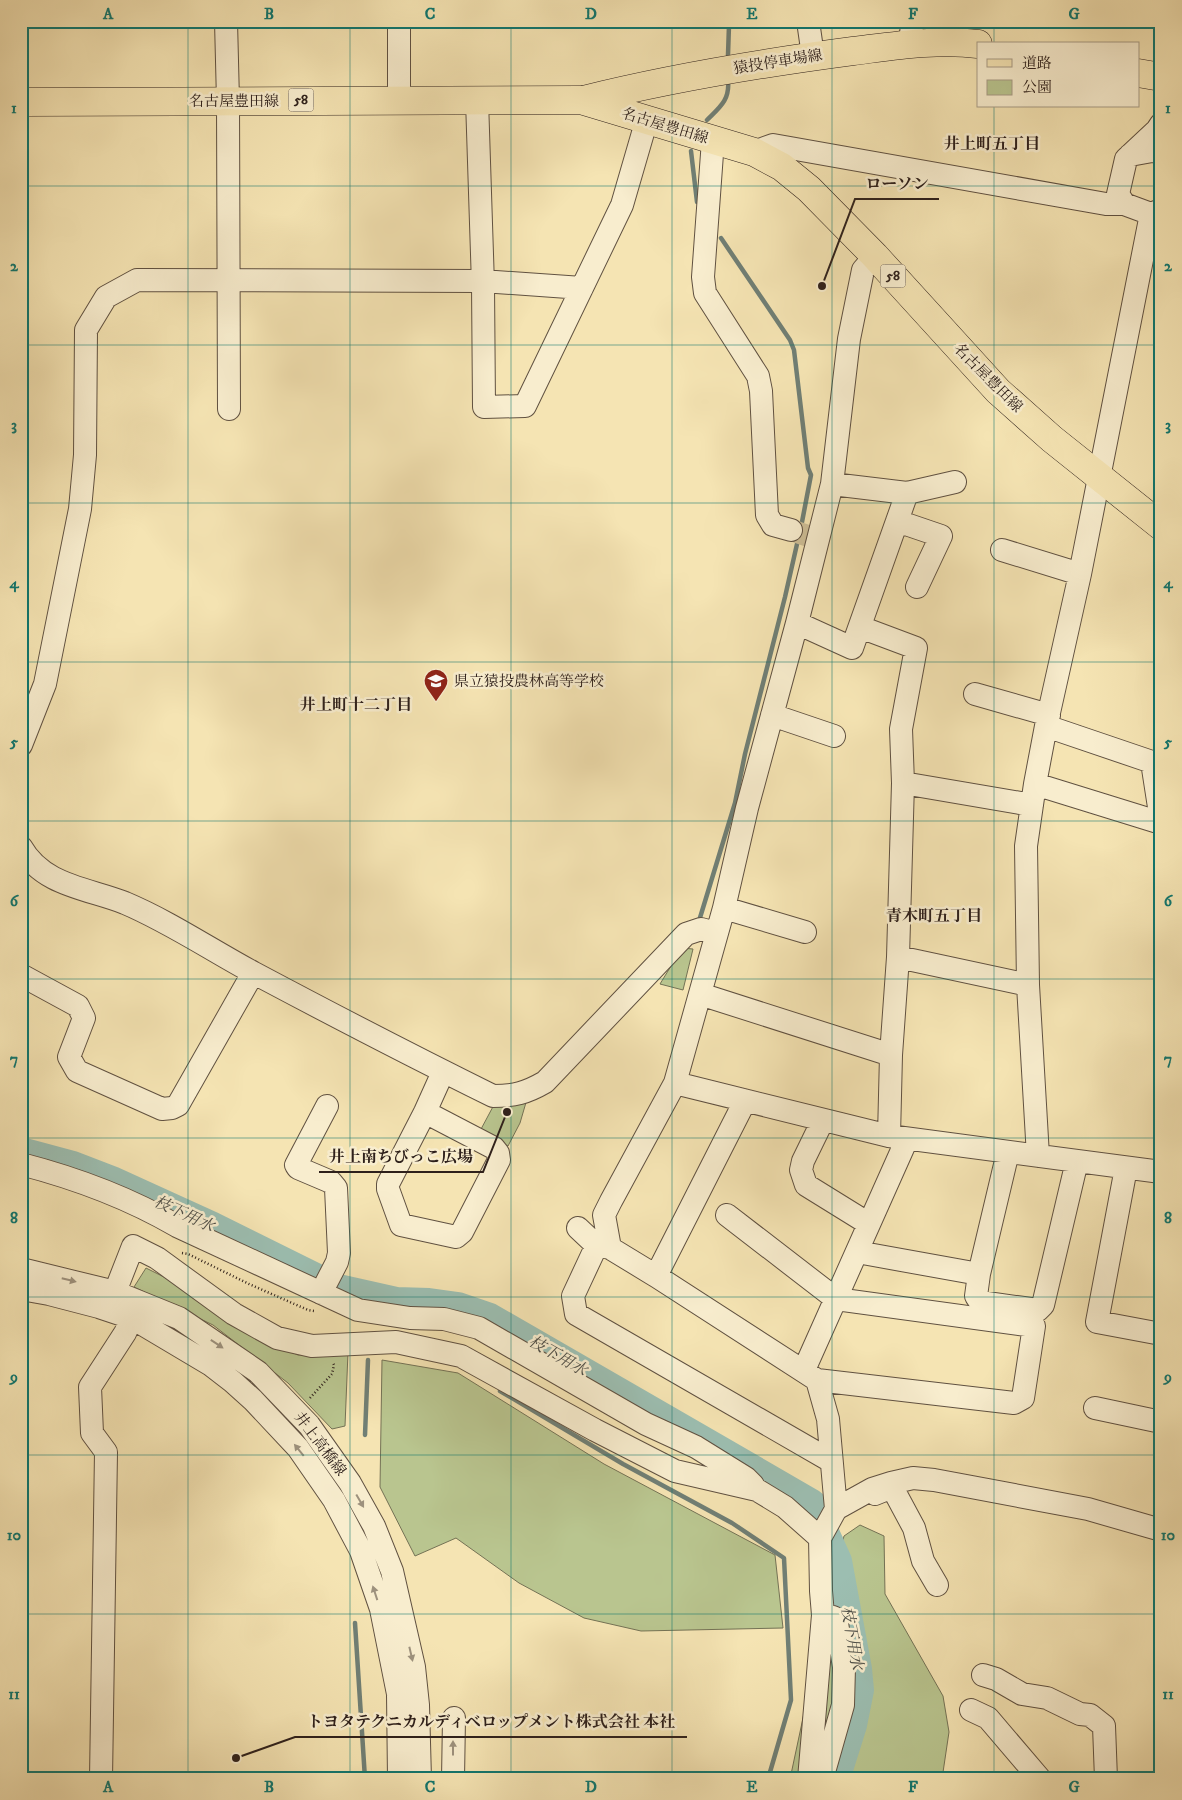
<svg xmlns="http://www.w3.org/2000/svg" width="1182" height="1800" font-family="'IM FELL DW Pica','Noto Serif JP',serif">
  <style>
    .green { fill: #b9c58f; stroke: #747255 }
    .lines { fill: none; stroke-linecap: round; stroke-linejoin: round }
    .stream { stroke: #707f75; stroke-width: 4.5 }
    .river { stroke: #9cbeb1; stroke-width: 28 }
    .minor-tunnel { stroke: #cdbd95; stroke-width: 22; stroke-dasharray: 22 11; stroke-linecap: butt }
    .minor-casing { stroke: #605141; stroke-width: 24 }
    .major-casing { stroke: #2e201b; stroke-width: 29 }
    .path { stroke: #2e201b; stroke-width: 2.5; stroke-dasharray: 1 2.5; stroke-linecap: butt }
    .minor { stroke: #f8edce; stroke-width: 22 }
    .major { stroke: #f5e4b3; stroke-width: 28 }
    .oneway { fill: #9d917d }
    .grid { fill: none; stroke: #0f766e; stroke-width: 1; stroke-opacity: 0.55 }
    .labels { text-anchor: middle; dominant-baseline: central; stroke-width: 5; stroke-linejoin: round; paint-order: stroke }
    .shield { fill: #f8edce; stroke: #6b5e51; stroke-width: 1 }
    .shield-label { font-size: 14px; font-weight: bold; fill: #2e201b }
    .street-label { font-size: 15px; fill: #2e201b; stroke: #f8edce }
    .poi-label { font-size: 15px; fill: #2e201b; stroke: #f8edce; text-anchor: start }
    .neighbourhood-label { font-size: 16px; font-weight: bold; fill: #2e201b; stroke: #f8edce }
    .water-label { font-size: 16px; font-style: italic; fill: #4f4f48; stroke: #f8edce }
    .leader { fill: none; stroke: #2e201b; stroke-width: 2 }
    .callout-dot { fill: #2e201b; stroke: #f8edce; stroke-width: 2 }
    .callout-label { font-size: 16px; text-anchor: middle; font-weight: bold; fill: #2e201b; stroke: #f8edce; stroke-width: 5; stroke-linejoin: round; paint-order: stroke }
    .neatline { fill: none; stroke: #0f766e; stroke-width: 2 }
    .grid-label { font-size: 16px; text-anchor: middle; font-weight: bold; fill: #0f766e }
  </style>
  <rect width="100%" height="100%" fill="#f5e4b3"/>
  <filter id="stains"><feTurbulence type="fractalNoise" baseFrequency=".004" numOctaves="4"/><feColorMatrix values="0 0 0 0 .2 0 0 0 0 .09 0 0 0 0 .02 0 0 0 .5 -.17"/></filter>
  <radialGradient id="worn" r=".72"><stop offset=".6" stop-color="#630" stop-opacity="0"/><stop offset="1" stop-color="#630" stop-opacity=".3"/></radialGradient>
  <!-- green -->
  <path class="green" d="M 682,948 L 693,949 L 683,990 L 660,984 Z
    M 527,1099 L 520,1123 L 508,1146 L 480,1131 L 496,1101 Z
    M 146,1268 L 170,1280 L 239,1326 L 298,1355 L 348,1352 L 345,1426 L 332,1429 L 288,1383 L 213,1325 L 134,1287 Z
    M 382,1360 L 458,1373 L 604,1464 L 775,1555 L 783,1628 L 641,1631 L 584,1618 L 519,1583 L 456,1538 L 415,1556 L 380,1487 Z
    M 860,1525 L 884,1536 L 885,1594 L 943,1696 L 949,1732 L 942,1779 L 790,1779 L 829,1596 L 844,1536 Z"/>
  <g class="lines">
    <!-- stream -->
    <path class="stream" d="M 728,55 L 729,25 L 745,21
      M 707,120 C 720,107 730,100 728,80
      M 691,151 L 697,202
      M 699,921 L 735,803 L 745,754 L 785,597 L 802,522 L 811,475 L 808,468 L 794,350 L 790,340 L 721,238
      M 500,1391 L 623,1464 L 732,1523 L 784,1558 L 791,1700 L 768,1779
      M 365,1435 L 368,1360
      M 355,1623 L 365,1779"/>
    <!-- river -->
    <path class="river" d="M 21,1151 L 73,1165 L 112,1180 L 213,1226 L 338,1288 L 396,1301 L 429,1302 L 458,1306 L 490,1317 L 812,1503 L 838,1561 L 858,1669 L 860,1690 L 853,1725 L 836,1779"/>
    <!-- minor-tunnel -->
    <path class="minor-tunnel" d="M 791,530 L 808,536"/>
    <defs>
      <path id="minor" d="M 226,21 L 228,101 L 229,409
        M 808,21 L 813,56
        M 909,45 L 913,21
        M 399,100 L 399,21
        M 477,100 L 483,285 L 484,407 L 525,406 L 622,205 L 647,119
        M 713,140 L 703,277 L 705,293 L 758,376 L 761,391 L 767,515 L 773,525 L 791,530
        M 754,152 L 773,145 L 1106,204 L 1124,204 L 1151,214 L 1161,210
        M 1130,155 L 1152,151 L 1161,152
        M 1124,204 L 1118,194 L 1126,159 L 1157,130 L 1161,124
        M 907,493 L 955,482
        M 897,521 L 941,536 L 917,587
        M 1002,550 L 1080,574
        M 797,623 L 852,648 L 907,493 L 832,484
        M 860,627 L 916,648 L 901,729 L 903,783 L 898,957 L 891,1055 L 889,1136
        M 975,694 L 1049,715
        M 772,715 L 834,736
        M 1046,726 L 1152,762 L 1161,820
        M 21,745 L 45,684 L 80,509 L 85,455 L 86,330 L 106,297 L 137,280 L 482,281 L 582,288
        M 903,783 L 1032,805
        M 1035,784 L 1161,823
        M 21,847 C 43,886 87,888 125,903 C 170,922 211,950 254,973 C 333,1015 412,1056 493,1096 C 514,1096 526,1093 545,1082 L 686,934 L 701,929 L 716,933
        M 724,908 L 805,932
        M 898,957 L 1028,985
        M 21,975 L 78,1006 L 84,1018 L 69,1057 L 77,1071 L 162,1109 L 172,1108 L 178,1105 L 253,973
        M 700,994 L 891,1055
        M 675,1083 L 889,1136 L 1161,1172
        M 425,1112 L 494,1148 L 498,1153 L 499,1160 L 462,1232 L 456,1237 L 401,1225 L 388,1189 L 388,1184 L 425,1112 L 443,1072
        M 823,1120 L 803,1161 L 801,1170 L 806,1185 L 869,1224
        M 1008,1152 L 979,1274 L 976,1296 L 980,1302 L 1038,1310 L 1043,1305 L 1077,1161
        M 1038,1156 L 1028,985 L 1026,846 L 1035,784 L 1046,726 L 1080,574 L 1151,214
        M 21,1164 C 75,1178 129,1198 177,1226 L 358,1310 L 410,1318 L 444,1319 L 479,1328 L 646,1424 L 696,1447 L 746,1478 L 753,1485
        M 1126,1168 L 1097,1322 L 1161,1334
        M 727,1215 L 836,1299 L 1034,1326 L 1023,1398 L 1014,1403 L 817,1380 L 656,1276 L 610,1248 L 604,1215 L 611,1201 L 675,1083 L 724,908 L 747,808 L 797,623 L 832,484 L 849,339 L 863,270 L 875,256
        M 578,1228 L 595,1244
        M 610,1248 L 595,1244 L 594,1251 L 573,1296 L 576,1314 L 831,1461
        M 857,1252 L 979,1274
        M 21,1269 L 115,1292 L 179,1318 L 258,1372 L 309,1425 L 350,1483 L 374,1526 L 392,1571 L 414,1667 L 418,1705 L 420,1779
        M 656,1276 L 745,1101
        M 21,1289 L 49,1294 L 99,1307 L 132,1318 L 211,1365 L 233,1382 L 253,1400 L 298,1448 L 334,1500 L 361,1551 L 381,1609 L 398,1694 L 399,1779
        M 115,1292 L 133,1246 L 157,1258 L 234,1314 L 277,1338 L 312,1346 L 396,1342 L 461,1356 L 595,1430 L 675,1471 L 757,1490 L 785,1507 L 820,1538
        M 321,1293 L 337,1262 L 339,1253 L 336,1188 L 331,1182 L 298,1168 L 296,1165 L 327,1106
        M 804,1370 L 907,1139
        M 817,1380 L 828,1419 L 836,1509
        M 1095,1408 L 1161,1422
        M 875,1494 L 892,1487 L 914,1528 L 923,1561 L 937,1585
        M 983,1675 L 996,1679 L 1022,1694 L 1047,1698 L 1080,1714 L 1090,1715 L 1104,1726 L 1106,1779
        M 971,1710 L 988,1718 L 1040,1779
        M 101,1779 L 106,1452 L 92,1433 L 90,1387 L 125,1333 L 132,1318
        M 453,1779 L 454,1718
        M 809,1779 L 823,1615 L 821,1591 L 820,1538 L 836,1509 L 872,1489 L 891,1483 L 913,1478 L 934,1480 L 1088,1509 L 1161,1530
        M 822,1779 L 843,1705 L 844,1667 L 837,1623 L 833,1617 L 823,1615"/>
      <path id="major" d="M 1138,73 L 1161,77
        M 583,100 C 671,78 762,63 853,51 C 894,46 937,39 978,44
        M 21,102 L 581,100 L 754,152 L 782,167 L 809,189 L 875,256 L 998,391 L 1052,439 L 1161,526"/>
    </defs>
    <!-- minor casing -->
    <use href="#minor" class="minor-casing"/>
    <!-- major casing -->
    <use href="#major" class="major-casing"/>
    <!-- path -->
    <path class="path" d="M 182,1253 L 188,1254 L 249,1284 L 308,1310 L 314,1311
      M 310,1398 L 332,1374 L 334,1365 L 333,1363"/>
    <!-- minor -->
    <use href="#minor" class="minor"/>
    <!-- major -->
    <use href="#major" class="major"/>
  </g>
  <!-- one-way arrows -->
  <defs><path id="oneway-solid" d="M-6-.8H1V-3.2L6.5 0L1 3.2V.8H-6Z" transform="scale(1.25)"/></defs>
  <g class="oneway">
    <use href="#oneway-solid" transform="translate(69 1280) rotate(14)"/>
    <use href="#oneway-solid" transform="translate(217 1344) rotate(34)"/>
    <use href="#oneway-solid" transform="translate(299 1450) rotate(-129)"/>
    <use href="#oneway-solid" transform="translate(360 1501) rotate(60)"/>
    <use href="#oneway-solid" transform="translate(375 1593) rotate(-108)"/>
    <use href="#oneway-solid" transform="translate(411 1654) rotate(77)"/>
    <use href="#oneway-solid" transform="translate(453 1748) rotate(-90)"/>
  </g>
  <!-- grid -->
  <path class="grid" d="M 188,21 L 188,1779M 350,21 L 350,1779M 511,21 L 511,1779M 672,21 L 672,1779M 832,21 L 832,1779M 994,21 L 994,44M 994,106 L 994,1779M 21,186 L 1161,186M 21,345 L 1161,345M 21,503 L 1161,503M 21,662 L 1161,662M 21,821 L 1161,821M 21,979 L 1161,979M 21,1138 L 1161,1138M 21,1297 L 1161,1297M 21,1455 L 1161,1455M 21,1614 L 1161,1614"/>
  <!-- icons -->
  <defs>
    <symbol id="school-pin" viewBox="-11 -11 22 30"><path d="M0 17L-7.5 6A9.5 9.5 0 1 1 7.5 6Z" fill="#8f2418" stroke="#f8edce"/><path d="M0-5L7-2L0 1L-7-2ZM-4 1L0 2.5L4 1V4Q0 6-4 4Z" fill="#fff"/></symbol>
  </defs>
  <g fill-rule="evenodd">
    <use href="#school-pin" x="422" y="667" width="28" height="38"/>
  </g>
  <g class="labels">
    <!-- shield labels -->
    <g class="shield">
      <rect x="288.5" y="88.5" width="25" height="23" rx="4"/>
      <rect x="880.5" y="264.5" width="25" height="23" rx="4"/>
    </g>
    <g class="shield-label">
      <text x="301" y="100">58</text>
      <text x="893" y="276">58</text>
    </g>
    <!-- street labels -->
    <g class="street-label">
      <text transform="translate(778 62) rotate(-9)">猿投停車場線</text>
      <text x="234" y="101">名古屋豊田線</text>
      <text transform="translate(665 126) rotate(17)">名古屋豊田線</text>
      <text transform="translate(988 378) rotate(45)">名古屋豊田線</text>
      <text transform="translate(320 1444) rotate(53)">井上高橋線</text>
    </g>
    <!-- poi labels -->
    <g class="poi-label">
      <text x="454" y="681">県立猿投農林高等学校</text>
    </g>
    <!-- neighbourhood labels -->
    <g class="neighbourhood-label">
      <text x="992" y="144">井上町五丁目</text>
      <text x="356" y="705">井上町十二丁目</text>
      <text x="934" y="916">青木町五丁目</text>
    </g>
    <!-- water labels -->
    <g class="water-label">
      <text transform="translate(184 1214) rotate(25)">枝下用水</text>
      <text transform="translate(558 1356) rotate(30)">枝下用水</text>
      <text transform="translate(852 1638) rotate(80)">枝下用水</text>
    </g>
  </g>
  <!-- callouts -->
  <path class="leader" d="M822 286L855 199H939M507 1112L483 1172H319M236 1758L295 1737H687"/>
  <g class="callout-dot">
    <circle cx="822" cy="286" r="5"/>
    <circle cx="507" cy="1112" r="5"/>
    <circle cx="236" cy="1758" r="5"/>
  </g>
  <g class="callout-label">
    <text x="897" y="189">ローソン</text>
    <text x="401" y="1162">井上南ちびっこ広場</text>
    <text x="491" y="1727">トヨタテクニカルディベロップメント株式会社 本社</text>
  </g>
  <!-- margin -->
  <rect width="1182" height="1800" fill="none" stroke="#f5e4b3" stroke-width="55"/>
  <!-- legend -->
  <rect x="977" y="42" width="162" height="65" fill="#f8edce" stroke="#a79b86"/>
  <rect x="987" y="59" width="25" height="8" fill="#f5e4b3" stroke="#a79b86"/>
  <text x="1022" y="68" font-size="15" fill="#2e201b">道路</text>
  <rect x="987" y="80" width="25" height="15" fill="#b9c58f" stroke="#a79b86"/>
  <text x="1022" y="92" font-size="15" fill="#2e201b">公園</text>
  <rect x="28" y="28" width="1126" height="1744" class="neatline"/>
  <g class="grid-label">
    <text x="108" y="19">A</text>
    <text x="269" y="19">B</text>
    <text x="430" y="19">C</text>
    <text x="591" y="19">D</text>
    <text x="752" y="19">E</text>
    <text x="913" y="19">F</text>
    <text x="1074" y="19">G</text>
    <text x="14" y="113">1</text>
    <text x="1168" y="113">1</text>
    <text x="14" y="271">2</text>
    <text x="1168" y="271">2</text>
    <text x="14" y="430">3</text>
    <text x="1168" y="430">3</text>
    <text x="14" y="588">4</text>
    <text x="1168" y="588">4</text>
    <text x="14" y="747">5</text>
    <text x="1168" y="747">5</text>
    <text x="14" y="906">6</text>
    <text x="1168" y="906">6</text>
    <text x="14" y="1064">7</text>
    <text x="1168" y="1064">7</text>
    <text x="14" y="1223">8</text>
    <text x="1168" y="1223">8</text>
    <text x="14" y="1382">9</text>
    <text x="1168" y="1382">9</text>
    <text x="14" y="1540">10</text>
    <text x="1168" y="1540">10</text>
    <text x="14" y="1699">11</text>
    <text x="1168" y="1699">11</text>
    <text x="108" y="1792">A</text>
    <text x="269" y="1792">B</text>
    <text x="430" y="1792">C</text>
    <text x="591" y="1792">D</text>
    <text x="752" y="1792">E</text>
    <text x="913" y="1792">F</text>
    <text x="1074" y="1792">G</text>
  </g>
  <rect width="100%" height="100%" filter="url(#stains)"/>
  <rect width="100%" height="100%" fill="url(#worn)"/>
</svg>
